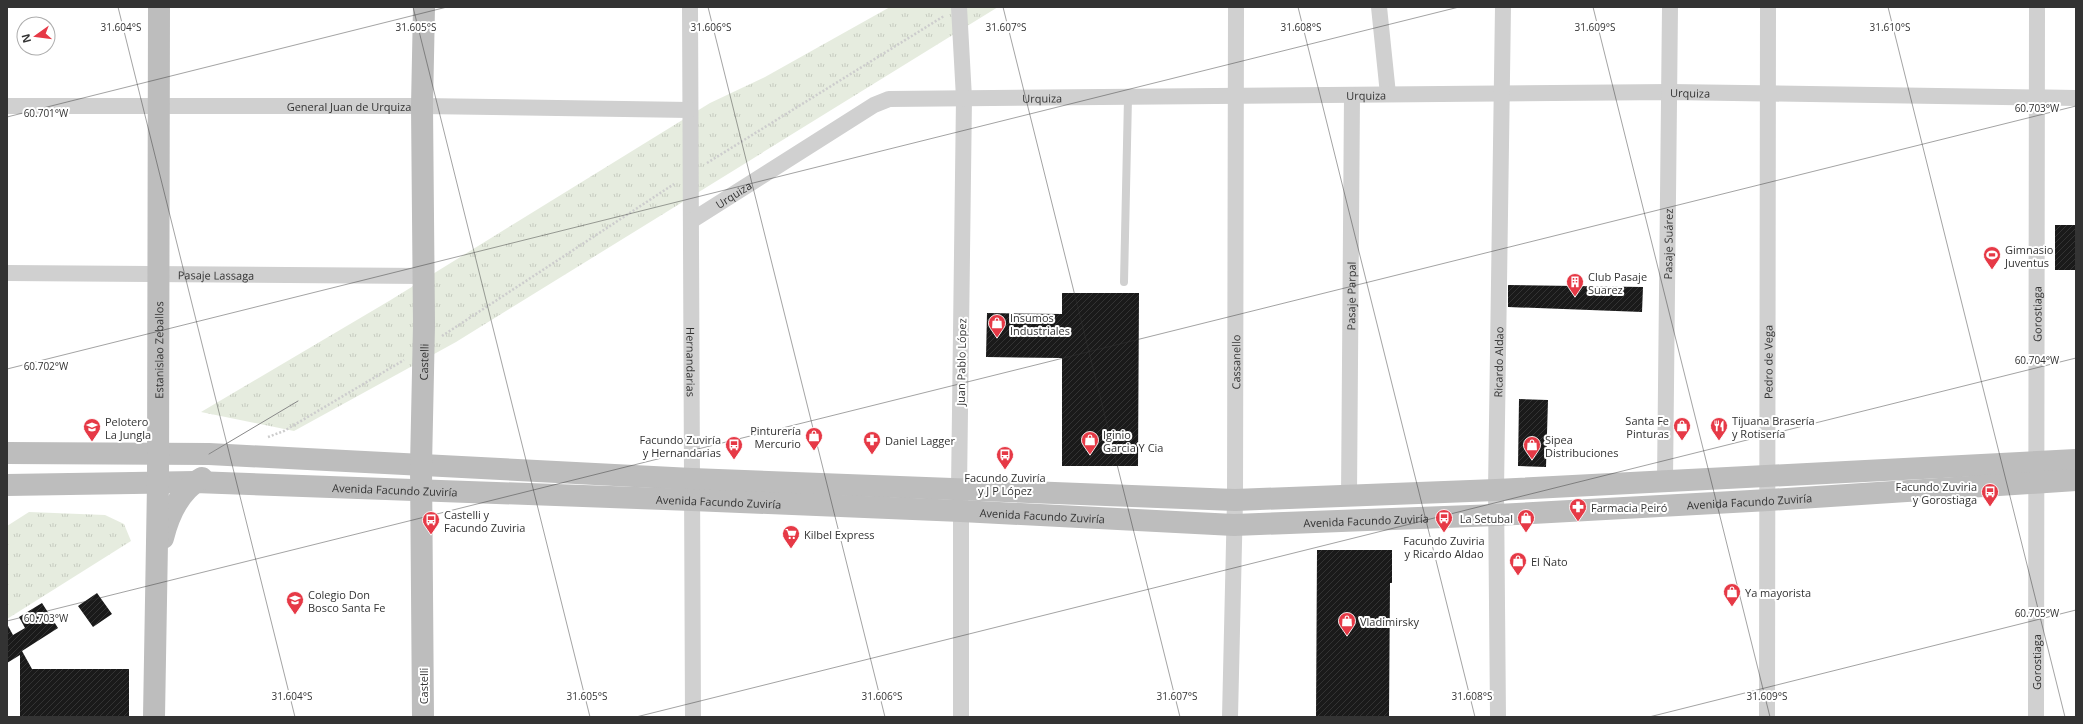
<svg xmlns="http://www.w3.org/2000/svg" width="2083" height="724" font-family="'Open Sans',sans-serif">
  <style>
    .grass { fill: url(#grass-tufts) }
    .building { fill: url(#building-hatch) }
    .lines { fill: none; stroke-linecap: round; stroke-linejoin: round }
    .path { stroke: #cdcdcd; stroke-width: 2.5; stroke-dasharray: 2 2; stroke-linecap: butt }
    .service { stroke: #d0d0d0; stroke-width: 8 }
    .minor { stroke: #d0d0d0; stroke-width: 16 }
    .secondary { stroke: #bdbdbd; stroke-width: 22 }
    .tram { stroke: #888; stroke-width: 1 }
    .ticks { fill: none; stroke: #333; stroke-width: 1; stroke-opacity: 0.45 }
    .labels { text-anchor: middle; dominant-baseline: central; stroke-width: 4; stroke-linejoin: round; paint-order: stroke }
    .street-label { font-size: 11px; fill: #333; stroke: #fff }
    .poi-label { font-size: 11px; fill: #333; stroke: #fff; text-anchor: start }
    .ticks-label { font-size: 10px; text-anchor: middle; fill: #333; stroke: #fff; stroke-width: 4; stroke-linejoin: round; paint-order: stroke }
  </style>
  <defs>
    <pattern id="grass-tufts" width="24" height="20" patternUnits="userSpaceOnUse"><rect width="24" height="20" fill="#e6ecdf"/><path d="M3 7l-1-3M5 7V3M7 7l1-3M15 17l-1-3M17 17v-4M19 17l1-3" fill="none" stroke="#c6cbc0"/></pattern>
    <pattern id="building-hatch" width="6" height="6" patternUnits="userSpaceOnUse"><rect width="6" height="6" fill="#1a1a1a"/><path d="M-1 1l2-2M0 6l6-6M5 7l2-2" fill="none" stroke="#333"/></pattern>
  </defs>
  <rect width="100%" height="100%" fill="#fff"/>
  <!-- grass -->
  <path class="grass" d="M 890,7 L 998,7 L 456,342 L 294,431 L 201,412 L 389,301 L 710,103 L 765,77 Z
    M 29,512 L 105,515 L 124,524 L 131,541 L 7,619 L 7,526 Z"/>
  <!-- building -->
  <path class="building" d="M 2055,225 L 2076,225 L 2076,270 L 2055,270 Z
    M 1508,285 L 1643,287 L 1642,312 L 1508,307 Z
    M 1062,293 L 1139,293 L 1138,466 L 1062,466 L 1062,358 L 986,357 L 987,313 L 1062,314 Z
    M 1519,399 L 1548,400 L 1546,467 L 1518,466 Z
    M 1317,550 L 1392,550 L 1392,583 L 1390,583 L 1389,717 L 1316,717 Z
    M 97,593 L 112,614 L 93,627 L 78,606 Z
    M 42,603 L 58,628 L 22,651 L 32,669 L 129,669 L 129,717 L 20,717 L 20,655 L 7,663 L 7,624 L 13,635 L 25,628 L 19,617 Z"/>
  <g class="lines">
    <!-- path -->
    <path class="path" d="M 707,163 L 944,16
      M 442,336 L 674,184
      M 268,437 L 284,431 L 404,360"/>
    <!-- service -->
    <path class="service" d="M 1124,282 L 1128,98"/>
    <!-- minor -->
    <g class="minor">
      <path id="s1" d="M 690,7 L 693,717"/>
      <path d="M 959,7 L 964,98 L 959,489 L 961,511 L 961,717"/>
      <path d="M 1379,7 L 1388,94"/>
      <path id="s2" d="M 7,106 L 422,106 L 690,110"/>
      <path id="s3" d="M 691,221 L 874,105 L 889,99 L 1670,92 L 2076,98"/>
      <path id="s4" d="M 7,273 L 424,276"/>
      <path id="s5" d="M 1665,481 L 1670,7"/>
      <path id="s6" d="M 1349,497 L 1352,95"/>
      <path id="s7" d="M 1230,717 L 1235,500 L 1236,7"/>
      <path id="s8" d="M 1498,717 L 1496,490 L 1503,7"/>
      <path id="s9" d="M 1767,717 L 1768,7"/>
      <path id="s10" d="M 2036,717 L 2037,7"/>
    </g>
    <!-- secondary -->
    <g class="secondary">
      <path d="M 7,453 L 209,454 L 692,479 L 1235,500 L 1496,490 L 2076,460"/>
      <path id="s11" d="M 7,485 L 195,482 L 692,500 L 961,511 L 1234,525 L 1497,515 L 1769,500 L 2076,480"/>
      <path d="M 163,538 C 169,514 180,490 202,478"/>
      <path id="s12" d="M 154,717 L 158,484 L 159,7"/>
      <path id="s13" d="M 423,717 L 421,466 L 424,325 L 422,106 L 424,7"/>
    </g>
    <!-- tram -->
    <path class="tram" d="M 209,454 L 298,401"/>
  </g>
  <!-- ticks -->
  <path class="ticks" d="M 118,7 L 295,717M 413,7 L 590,717M 708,7 L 885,717M 1003,7 L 1180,717M 1298,7 L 1475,717M 1593,7 L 1770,717M 1888,7 L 2065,717M 7,117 L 447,7M 7,369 L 1459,7M 7,621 L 2076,106M 636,717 L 2076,358M 1649,717 L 2076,610"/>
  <!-- icons -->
  <defs>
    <symbol id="stadium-pin" viewBox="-11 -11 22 30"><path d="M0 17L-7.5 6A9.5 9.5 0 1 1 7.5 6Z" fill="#e63946" stroke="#fff"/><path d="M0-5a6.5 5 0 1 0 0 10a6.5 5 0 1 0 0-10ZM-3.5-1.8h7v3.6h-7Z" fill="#fff"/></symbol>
    <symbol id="building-pin" viewBox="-11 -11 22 30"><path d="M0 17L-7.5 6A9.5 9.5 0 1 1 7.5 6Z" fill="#e63946" stroke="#fff"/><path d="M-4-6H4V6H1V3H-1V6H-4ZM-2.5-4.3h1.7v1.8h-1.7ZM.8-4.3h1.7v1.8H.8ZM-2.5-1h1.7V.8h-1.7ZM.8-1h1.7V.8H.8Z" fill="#fff"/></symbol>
    <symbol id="shop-pin" viewBox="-11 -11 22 30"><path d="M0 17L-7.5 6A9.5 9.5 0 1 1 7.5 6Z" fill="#e63946" stroke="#fff"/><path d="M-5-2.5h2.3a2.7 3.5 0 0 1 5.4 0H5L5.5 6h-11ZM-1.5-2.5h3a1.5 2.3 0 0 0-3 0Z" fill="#fff"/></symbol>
    <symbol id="restaurant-pin" viewBox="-11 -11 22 30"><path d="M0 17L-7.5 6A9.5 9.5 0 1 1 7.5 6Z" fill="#e63946" stroke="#fff"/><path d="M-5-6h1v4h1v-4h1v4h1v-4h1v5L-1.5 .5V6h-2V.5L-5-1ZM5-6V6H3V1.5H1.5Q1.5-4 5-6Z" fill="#fff"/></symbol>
    <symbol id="school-pin" viewBox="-11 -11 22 30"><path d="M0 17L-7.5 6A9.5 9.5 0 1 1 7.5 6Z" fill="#e63946" stroke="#fff"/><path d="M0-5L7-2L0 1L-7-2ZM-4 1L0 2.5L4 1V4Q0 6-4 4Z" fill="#fff"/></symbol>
    <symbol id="pharmacy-pin" viewBox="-11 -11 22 30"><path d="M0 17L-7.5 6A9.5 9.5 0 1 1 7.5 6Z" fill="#e63946" stroke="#fff"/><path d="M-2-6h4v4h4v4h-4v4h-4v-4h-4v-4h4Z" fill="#fff"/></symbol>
    <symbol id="bus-pin" viewBox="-11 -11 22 30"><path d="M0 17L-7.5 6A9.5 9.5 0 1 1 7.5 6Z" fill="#e63946" stroke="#fff"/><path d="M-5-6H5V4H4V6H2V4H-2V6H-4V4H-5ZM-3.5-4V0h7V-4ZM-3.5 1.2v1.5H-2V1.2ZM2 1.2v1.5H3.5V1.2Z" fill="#fff"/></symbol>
    <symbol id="supermarket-pin" viewBox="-11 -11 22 30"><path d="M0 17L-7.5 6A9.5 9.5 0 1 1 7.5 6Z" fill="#e63946" stroke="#fff"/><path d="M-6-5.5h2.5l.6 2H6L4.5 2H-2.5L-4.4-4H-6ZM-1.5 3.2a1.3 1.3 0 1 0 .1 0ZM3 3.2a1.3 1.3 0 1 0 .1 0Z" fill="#fff"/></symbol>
  </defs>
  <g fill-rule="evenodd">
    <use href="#stadium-pin" x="1982" y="245" width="20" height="27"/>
    <use href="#building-pin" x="1565" y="272" width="20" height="27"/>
    <use href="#shop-pin" x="987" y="313" width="20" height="27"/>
    <use href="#shop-pin" x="1672" y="416" width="20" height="27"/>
    <use href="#restaurant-pin" x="1709" y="416" width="20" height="27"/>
    <use href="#school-pin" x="82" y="417" width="20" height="27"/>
    <use href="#shop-pin" x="804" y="426" width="20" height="27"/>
    <use href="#pharmacy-pin" x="862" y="430" width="20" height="27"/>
    <use href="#shop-pin" x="1080" y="430" width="20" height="27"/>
    <use href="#bus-pin" x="724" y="435" width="20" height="27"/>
    <use href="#shop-pin" x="1522" y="435" width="20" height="27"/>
    <use href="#bus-pin" x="995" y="445" width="20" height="27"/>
    <use href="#bus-pin" x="1980" y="482" width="20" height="27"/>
    <use href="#pharmacy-pin" x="1568" y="497" width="20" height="27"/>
    <use href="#bus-pin" x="1434" y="508" width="20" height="27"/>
    <use href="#shop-pin" x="1516" y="508" width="20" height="27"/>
    <use href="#bus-pin" x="421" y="510" width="20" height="27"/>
    <use href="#supermarket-pin" x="781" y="524" width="20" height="27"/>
    <use href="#shop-pin" x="1508" y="551" width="20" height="27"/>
    <use href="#shop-pin" x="1722" y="582" width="20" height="27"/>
    <use href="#school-pin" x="285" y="590" width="20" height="27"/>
    <use href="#shop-pin" x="1337" y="611" width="20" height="27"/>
  </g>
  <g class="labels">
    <!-- street labels -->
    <g class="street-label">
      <text stroke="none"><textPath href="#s3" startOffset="1034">Urquiza</textPath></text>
      <text stroke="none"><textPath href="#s3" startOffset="710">Urquiza</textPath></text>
      <text stroke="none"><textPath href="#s3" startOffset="386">Urquiza</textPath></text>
      <text stroke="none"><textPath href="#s2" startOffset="342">General Juan de Urquiza</textPath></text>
      <text stroke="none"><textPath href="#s3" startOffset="50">Urquiza</textPath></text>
      <text stroke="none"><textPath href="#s5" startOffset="237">Pasaje Suárez</textPath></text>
      <text stroke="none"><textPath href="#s4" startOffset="209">Pasaje Lassaga</textPath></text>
      <text stroke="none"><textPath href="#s6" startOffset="201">Pasaje Parpal</textPath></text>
      <text stroke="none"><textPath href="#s10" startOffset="403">Gorostiaga</textPath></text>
      <text stroke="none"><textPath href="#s12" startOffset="367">Estanislao Zeballos</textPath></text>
      <text stroke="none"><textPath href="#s13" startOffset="355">Castelli</textPath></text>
      <text stroke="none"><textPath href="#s1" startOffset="355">Hernandarias</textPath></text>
      <text transform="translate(961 362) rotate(-89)">Juan Pablo López</text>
      <text stroke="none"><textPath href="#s7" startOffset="355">Cassanello</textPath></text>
      <text stroke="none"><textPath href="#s8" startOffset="355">Ricardo Aldao</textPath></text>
      <text stroke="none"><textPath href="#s9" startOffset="355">Pedro de Vega</textPath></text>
      <text stroke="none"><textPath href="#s11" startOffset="388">Avenida Facundo Zuviría</textPath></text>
      <text stroke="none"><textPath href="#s11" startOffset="712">Avenida Facundo Zuviría</textPath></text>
      <text stroke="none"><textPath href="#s11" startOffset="1744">Avenida Facundo Zuviría</textPath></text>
      <text stroke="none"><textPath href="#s11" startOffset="1036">Avenida Facundo Zuviría</textPath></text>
      <text stroke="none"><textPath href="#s11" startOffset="1360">Avenida Facundo Zuviría</textPath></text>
      <text stroke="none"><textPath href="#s10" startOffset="55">Gorostiaga</textPath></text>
      <text transform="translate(423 686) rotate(-90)">Castelli</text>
    </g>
    <!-- poi labels -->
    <g class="poi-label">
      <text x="2005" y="249">Gimnasio<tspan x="2005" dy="13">Juventus</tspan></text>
      <text x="1588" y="276">Club Pasaje<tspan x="1588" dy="13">Suarez</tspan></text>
      <text x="1010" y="317">Insumos<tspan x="1010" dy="13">Industriales</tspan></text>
      <text x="1669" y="420" text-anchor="end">Santa Fe<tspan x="1669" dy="13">Pinturas</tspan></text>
      <text x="1732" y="420">Tijuana Brasería<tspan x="1732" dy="13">y Rotisería</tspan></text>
      <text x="105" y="421">Pelotero<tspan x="105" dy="13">La Jungla</tspan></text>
      <text x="801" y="430" text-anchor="end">Pinturería<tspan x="801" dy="13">Mercurio</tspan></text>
      <text x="1103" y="434">Iginio<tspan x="1103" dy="13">Garcia Y Cia</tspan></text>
      <text x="721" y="439" text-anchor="end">Facundo Zuviría<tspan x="721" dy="13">y Hernandarias</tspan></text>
      <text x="1545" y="439">Sipea<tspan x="1545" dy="13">Distribuciones</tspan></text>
      <text x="885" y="440">Daniel Lagger</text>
      <text x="1005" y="477" text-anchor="middle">Facundo Zuviría<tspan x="1005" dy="13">y J P López</tspan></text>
      <text x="1977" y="486" text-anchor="end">Facundo Zuviria<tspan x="1977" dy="13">y Gorostiaga</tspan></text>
      <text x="1591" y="507">Farmacia Peiró</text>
      <text x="444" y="514">Castelli y<tspan x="444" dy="13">Facundo Zuviria</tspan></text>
      <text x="1513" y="518" text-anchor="end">La Setubal</text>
      <text x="804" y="534">Kilbel Express</text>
      <text x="1444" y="540" text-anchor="middle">Facundo Zuviria<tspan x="1444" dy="13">y Ricardo Aldao</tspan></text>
      <text x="1531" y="561">El Ñato</text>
      <text x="1745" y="592">Ya mayorista</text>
      <text x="308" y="594">Colegio Don<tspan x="308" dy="13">Bosco Santa Fe</tspan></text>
      <text x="1360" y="621">Vladimirsky</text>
    </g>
  </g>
  <g class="ticks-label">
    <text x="121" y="31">31.604°S</text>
    <text x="416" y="31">31.605°S</text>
    <text x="711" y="31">31.606°S</text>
    <text x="1301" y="31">31.608°S</text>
    <text x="1890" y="31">31.610°S</text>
    <text x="1006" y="31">31.607°S</text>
    <text x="1595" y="31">31.609°S</text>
    <text x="2037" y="112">60.703°W</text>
    <text x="46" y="117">60.701°W</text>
    <text x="2037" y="364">60.704°W</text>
    <text x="46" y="370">60.702°W</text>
    <text x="2037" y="617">60.705°W</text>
    <text x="46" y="622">60.703°W</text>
    <text x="292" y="700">31.604°S</text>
    <text x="587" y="700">31.605°S</text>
    <text x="882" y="700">31.606°S</text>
    <text x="1177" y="700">31.607°S</text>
    <text x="1472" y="700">31.608°S</text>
    <text x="1767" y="700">31.609°S</text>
  </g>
  <!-- border -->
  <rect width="2083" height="724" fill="none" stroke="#333333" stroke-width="16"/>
  <!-- north arrow -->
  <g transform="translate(36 36) rotate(256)"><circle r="19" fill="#ffffff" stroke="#adadad"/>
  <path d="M0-3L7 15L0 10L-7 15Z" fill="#e63946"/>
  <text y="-6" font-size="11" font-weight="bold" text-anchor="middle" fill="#333333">N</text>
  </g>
</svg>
